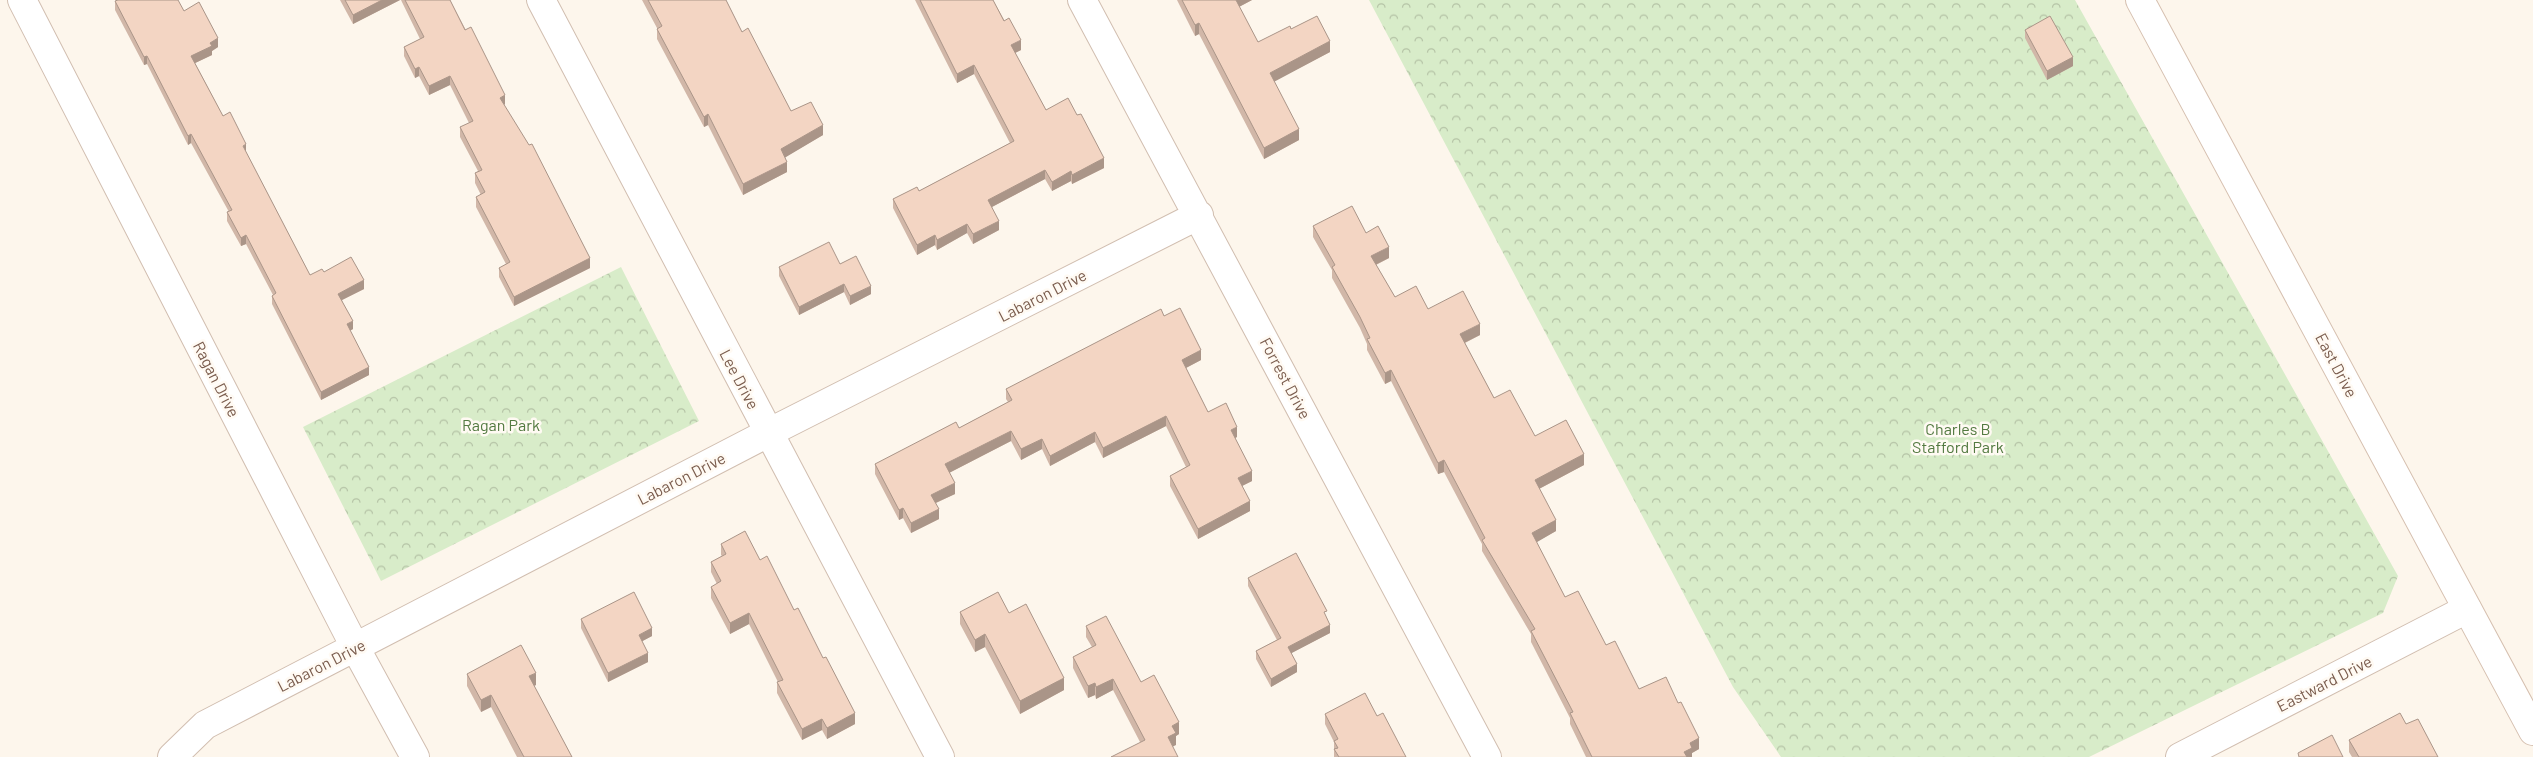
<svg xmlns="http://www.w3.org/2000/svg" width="2533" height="757" font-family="Barlow,sans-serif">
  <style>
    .park { fill: url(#park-crowns) }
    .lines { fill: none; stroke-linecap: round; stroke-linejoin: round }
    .street-casing { stroke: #d1beb0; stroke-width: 30 }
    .secondary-casing { stroke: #d6c0b0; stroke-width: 30 }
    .street { stroke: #fff; stroke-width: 28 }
    .secondary { stroke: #fff; stroke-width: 28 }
    .wall { fill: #d1b7a8 }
    .shaded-wall { fill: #aa9588 }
    .building { fill: #f3d5c3; stroke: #aa9588 }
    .labels { text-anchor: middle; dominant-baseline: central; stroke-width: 5; stroke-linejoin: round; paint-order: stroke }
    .street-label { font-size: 16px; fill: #7a5c4d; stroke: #fffaf3 }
    .park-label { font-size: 16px; fill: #537a41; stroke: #fffaf3 }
  </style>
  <defs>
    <pattern id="park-crowns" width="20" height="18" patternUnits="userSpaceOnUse" patternTransform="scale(1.25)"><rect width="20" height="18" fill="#d8ecc9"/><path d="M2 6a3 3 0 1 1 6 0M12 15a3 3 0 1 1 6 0" fill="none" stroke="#b4c2a5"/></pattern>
  </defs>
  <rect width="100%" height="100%" fill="#fdf6ec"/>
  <!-- park -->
  <path class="park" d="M 1369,0 L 2075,0 L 2398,576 L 2383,613 L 2089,757 L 1781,757 L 1733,687 Z
    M 621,267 L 699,421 L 381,581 L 303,427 Z"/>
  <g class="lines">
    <defs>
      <path id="street" d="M 22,0 L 355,647 L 415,757
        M 541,0 L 940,757
        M 1082,0 L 1487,757
        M 172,757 L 205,725 L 768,433 L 1199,215
        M 2180,757 L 2467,609"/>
      <path id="secondary" d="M 2140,0 L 2533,731"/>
    </defs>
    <!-- street casing -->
    <use href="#street" class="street-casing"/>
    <!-- secondary casing -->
    <use href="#secondary" class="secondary-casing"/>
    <!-- street -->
    <use href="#street" class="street"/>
    <!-- secondary -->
    <use href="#secondary" class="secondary"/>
  </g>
  <!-- wall -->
  <path class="wall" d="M 340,0 L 400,0 L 353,24 Z
    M 401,0 L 450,0 L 505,104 L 504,105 L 590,268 L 514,306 L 499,277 L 499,268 L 506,264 L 476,207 L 476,197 L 481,195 L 475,183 L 475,173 L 478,171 L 460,137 L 460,127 L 469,123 L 450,85 L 429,95 L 419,76 L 415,78 L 404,56 L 404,47 L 420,39 Z
    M 642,0 L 726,0 L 742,32 L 791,111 L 823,135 L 785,157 L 787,172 L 743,195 L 708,125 L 704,127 L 657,39 L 657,28 Z
    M 915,0 L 993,0 L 1021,50 L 1015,53 L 1046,110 L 1104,168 L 1072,184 L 1071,181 L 1052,191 L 1045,179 L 992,207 L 999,230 L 973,244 L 967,233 L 937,250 L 935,245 L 917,255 L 893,208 L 893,199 L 919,191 L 1010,143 L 974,74 L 957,83 Z
    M 1177,0 L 1252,0 L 1239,7 L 1258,42 L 1291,29 L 1330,52 L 1274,81 L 1299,140 L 1264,159 L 1199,34 L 1195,36 Z
    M 115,1 L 184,11 L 218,47 L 212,51 L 212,55 L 195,63 L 223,116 L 246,152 L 310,275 L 324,272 L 364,289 L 342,300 L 353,329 L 350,331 L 369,375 L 321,400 L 272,304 L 272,296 L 273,295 L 246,244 L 241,246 L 227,221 L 227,212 L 229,212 L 191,143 L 188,145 L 147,64 L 144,65 L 115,10 Z
    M 2025,30 L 2073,66 L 2047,80 L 2025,38 Z
    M 1313,226 L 1366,233 L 1389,258 L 1376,265 L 1395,297 L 1428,309 L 1480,335 L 1465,343 L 1494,398 L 1535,436 L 1584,465 L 1539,489 L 1556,531 L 1536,542 L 1565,597 L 1606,645 L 1639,689 L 1699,749 L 1692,753 L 1692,757 L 1586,757 L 1570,724 L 1570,718 L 1531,642 L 1531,634 L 1482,551 L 1482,544 L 1444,472 L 1438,474 L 1391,381 L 1385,384 L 1367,350 L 1367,344 L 1360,328 L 1332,278 L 1332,270 L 1313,237 Z
    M 840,264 L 871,294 L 850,305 L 844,292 L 799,315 L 779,276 L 779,267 Z
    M 1164,316 L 1201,360 L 1186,368 L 1208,412 L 1237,437 L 1235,438 L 1252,481 L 1242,486 L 1250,511 L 1198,539 L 1170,486 L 1170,476 L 1186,467 L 1166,426 L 1103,458 L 1095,442 L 1050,466 L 1042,449 L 1021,460 L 1011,441 L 949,473 L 955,494 L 936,503 L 939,519 L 911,533 L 903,518 L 899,520 L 875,474 L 875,464 L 959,428 L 1008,402 L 1006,399 L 1006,389 Z
    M 721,544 L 760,560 L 794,610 L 855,724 L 827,739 L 822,730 L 802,740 L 777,693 L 777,682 L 778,682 L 749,624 L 730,634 L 711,598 L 711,587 L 717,584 L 711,572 L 711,562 L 722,556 L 721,555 Z
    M 1248,578 L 1327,618 L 1330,633 L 1291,653 L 1297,672 L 1271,687 L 1256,659 L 1256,651 L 1277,640 L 1248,586 Z
    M 960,612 L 1009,613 L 1064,690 L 1020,714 L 985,647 L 975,652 L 960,624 Z
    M 581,619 L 652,636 L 642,641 L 648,662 L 608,682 L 581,628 Z
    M 1086,626 L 1141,682 L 1179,734 L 1176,736 L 1176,745 L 1140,742 L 1113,690 L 1096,699 L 1095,695 L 1088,698 L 1073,668 L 1073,657 L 1092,647 L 1086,637 Z
    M 467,674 L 536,685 L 534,686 L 572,757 L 517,757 L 491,707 L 481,712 L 467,686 Z
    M 1325,714 L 1377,716 L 1406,757 L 1334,757 L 1334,742 L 1325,724 Z
    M 2406,724 L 2438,757 L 2352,757 L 2349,752 L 2349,740 Z"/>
  <!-- shaded-wall -->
  <path class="shaded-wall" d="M 382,0 L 400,0 L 353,24 L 353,15 Z
    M 1235,0 L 1252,0 L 1235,9 Z
    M 1199,23 L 1199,34 L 1195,36 L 1195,25 Z
    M 218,38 L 218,47 L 212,51 L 212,55 L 191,65 L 191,56 L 210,43 Z
    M 1021,40 L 1021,50 L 1011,55 L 1011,45 Z
    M 1330,41 L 1330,52 L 1270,84 L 1270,73 Z
    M 147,56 L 147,64 L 144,65 L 144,57 Z
    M 2073,57 L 2073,66 L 2047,80 L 2047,71 Z
    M 974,65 L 974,74 L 957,83 L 957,74 Z
    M 419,67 L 419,76 L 415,78 L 415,69 Z
    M 450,76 L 450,85 L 429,95 L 429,86 Z
    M 505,95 L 505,104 L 500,108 L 500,98 Z
    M 708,114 L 708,125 L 704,127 L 704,117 Z
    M 823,125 L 823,135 L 781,160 L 781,149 Z
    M 1299,129 L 1299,140 L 1264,159 L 1264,148 Z
    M 191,134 L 191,143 L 188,145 L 188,136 Z
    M 246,144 L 246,152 L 243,146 Z
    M 1104,158 L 1104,168 L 1072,184 L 1072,175 Z
    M 787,162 L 787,172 L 743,195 L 743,184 Z
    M 1045,170 L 1045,179 L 988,209 L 988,200 Z
    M 1071,171 L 1071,181 L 1052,191 L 1052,182 Z
    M 999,221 L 999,230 L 973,244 L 973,234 Z
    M 967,224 L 967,233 L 937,250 L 937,240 Z
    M 246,235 L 246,244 L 241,246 L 241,238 Z
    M 935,235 L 935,245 L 917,255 L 917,245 Z
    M 1389,247 L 1389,258 L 1371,267 L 1371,256 Z
    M 590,258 L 590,268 L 514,306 L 514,297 Z
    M 364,280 L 364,289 L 338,302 L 338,294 Z
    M 844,284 L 844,292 L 799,315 L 799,307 Z
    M 871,286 L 871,294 L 850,305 L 850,296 Z
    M 353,321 L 353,329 L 347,332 L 347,324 Z
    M 1480,324 L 1480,335 L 1460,345 L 1460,334 Z
    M 1201,350 L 1201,360 L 1182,370 L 1182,360 Z
    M 369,367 L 369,375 L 321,400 L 321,392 Z
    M 1391,370 L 1391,381 L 1385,384 L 1385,373 Z
    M 1166,416 L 1166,426 L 1103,458 L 1103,448 Z
    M 1237,427 L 1237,437 L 1231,440 L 1231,430 Z
    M 1011,431 L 1011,441 L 945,475 L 945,464 Z
    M 1095,432 L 1095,442 L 1050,466 L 1050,456 Z
    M 1042,439 L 1042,449 L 1021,460 L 1021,449 Z
    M 1584,454 L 1584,465 L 1535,491 L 1535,480 Z
    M 1444,460 L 1444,472 L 1438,474 L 1438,463 Z
    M 1252,471 L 1252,481 L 1238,488 L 1238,478 Z
    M 955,483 L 955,494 L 931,505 L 931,495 Z
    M 1250,501 L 1250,511 L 1198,539 L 1198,529 Z
    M 903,508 L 903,518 L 899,520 L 899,510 Z
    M 939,509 L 939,519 L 911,533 L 911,523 Z
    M 1556,520 L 1556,531 L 1532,545 L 1532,533 Z
    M 749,613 L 749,624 L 730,634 L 730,623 Z
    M 1330,625 L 1330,633 L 1288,655 L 1288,647 Z
    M 652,628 L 652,636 L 639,643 L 639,635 Z
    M 985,634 L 985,647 L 975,652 L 975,640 Z
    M 648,653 L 648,662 L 608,682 L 608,673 Z
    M 1297,664 L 1297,672 L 1271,687 L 1271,679 Z
    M 536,673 L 536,685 L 529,688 L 529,676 Z
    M 1064,678 L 1064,690 L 1020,714 L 1020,701 Z
    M 1113,679 L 1113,690 L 1096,699 L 1096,687 Z
    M 1095,683 L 1095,695 L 1088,698 L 1088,686 Z
    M 491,695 L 491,707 L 481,712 L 481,700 Z
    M 855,713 L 855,724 L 827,739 L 827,728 Z
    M 822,719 L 822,730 L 802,740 L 802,729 Z
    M 1179,722 L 1179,734 L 1176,736 L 1176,745 L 1168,749 L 1168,737 L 1172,726 Z
    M 1699,738 L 1699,749 L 1692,753 L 1692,757 L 1684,757 L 1684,752 L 1690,743 Z"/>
  <!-- building -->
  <path class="building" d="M 118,0 L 178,0 L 184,11 L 199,2 L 218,38 L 210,43 L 212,46 L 191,56 L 223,116 L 230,112 L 246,144 L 243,146 L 310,275 L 322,269 L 324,272 L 351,257 L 364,280 L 338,294 L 353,321 L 347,324 L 369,367 L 321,392 L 272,296 L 276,293 L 246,235 L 241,238 L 227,212 L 232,210 L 191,134 L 188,136 L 147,56 L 144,57 L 115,1 Z
    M 345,0 L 382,0 L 353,15 Z
    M 405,0 L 450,0 L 465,30 L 471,27 L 505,95 L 500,98 L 529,145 L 532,144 L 590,258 L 514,297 L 499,268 L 510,262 L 476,197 L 485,192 L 475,173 L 482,170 L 460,127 L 473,121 L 450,76 L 429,86 L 419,67 L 415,69 L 404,47 L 424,37 Z
    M 648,0 L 726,0 L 742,32 L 748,28 L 791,111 L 811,102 L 823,125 L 781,149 L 787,162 L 743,184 L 708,114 L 704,117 L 657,29 L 662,26 Z
    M 920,0 L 993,0 L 1004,21 L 1009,18 L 1021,40 L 1011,45 L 1046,110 L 1068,98 L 1077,115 L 1081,114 L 1104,158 L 1072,175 L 1071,171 L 1052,182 L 1045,170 L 988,200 L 999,221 L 973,234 L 967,224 L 937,240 L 935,235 L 917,245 L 893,199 L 917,187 L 919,191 L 1014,141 L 974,65 L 957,74 Z
    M 1182,0 L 1236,0 L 1258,42 L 1290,26 L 1291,29 L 1317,16 L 1330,41 L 1270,73 L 1299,129 L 1264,148 L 1199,23 L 1195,25 Z
    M 2050,16 L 2073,57 L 2047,71 L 2025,30 Z
    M 1352,206 L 1366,233 L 1378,226 L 1389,247 L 1371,256 L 1395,297 L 1416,286 L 1428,309 L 1463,291 L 1480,324 L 1460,334 L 1494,398 L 1510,390 L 1535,436 L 1566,420 L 1584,454 L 1535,480 L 1556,520 L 1532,533 L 1565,597 L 1578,591 L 1606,645 L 1615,641 L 1639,689 L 1666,677 L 1678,703 L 1681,702 L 1699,738 L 1690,743 L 1692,748 L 1684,752 L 1687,757 L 1592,757 L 1570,713 L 1573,712 L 1531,631 L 1535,629 L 1482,540 L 1485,538 L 1444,460 L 1438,463 L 1391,370 L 1385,373 L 1367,339 L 1370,338 L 1360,317 L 1332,267 L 1335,265 L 1313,226 Z
    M 829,242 L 840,264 L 856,256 L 871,286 L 850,296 L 844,284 L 799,307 L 779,267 Z
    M 1180,308 L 1201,350 L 1182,360 L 1208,412 L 1226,403 L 1237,427 L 1231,430 L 1252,471 L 1238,478 L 1250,501 L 1198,529 L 1170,476 L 1190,465 L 1166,416 L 1103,448 L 1095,432 L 1050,456 L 1042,439 L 1021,449 L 1011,431 L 945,464 L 955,483 L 931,495 L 939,509 L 911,523 L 903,508 L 899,510 L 875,464 L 956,422 L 959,428 L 1012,400 L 1006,389 L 1161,309 L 1164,316 Z
    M 745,531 L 760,560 L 767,556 L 794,610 L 798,608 L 823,658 L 826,657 L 855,713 L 827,728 L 822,719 L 802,729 L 777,682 L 783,680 L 749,613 L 730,623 L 711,587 L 721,581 L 711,562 L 726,554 L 721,544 Z
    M 1296,553 L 1327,611 L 1324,612 L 1330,625 L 1288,647 L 1297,664 L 1271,679 L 1256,651 L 1281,638 L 1248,578 Z
    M 634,592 L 652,628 L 639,635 L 648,653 L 608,673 L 581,619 Z
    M 998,592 L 1009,613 L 1026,604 L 1064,678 L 1020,701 L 985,634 L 975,640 L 960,612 Z
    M 1106,616 L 1141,682 L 1154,675 L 1179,722 L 1172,726 L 1176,733 L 1168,737 L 1178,757 L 1111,757 L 1145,740 L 1113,679 L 1096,687 L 1095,683 L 1088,686 L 1073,657 L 1096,645 L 1086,626 Z
    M 521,645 L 536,673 L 529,676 L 572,757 L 524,757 L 491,695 L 481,700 L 467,674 Z
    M 1365,693 L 1377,716 L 1383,713 L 1406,757 L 1339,757 L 1334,749 L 1338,748 L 1334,741 L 1338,739 L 1325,714 Z
    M 2400,713 L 2406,724 L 2418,719 L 2438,757 L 2359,757 L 2349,740 Z
    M 2332,735 L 2343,757 L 2299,757 L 2298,753 Z"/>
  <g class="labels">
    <!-- street labels -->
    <g class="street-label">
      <text transform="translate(1042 295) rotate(-27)">Labaron Drive</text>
      <text transform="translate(2337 365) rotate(62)">East Drive</text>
      <text transform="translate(1286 378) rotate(62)">Forrest Drive</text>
      <text transform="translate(217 379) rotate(63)">Ragan Drive</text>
      <text transform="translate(740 379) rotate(62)">Lee Drive</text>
      <text transform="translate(681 478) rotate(-27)">Labaron Drive</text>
      <text transform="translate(321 665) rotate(-27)">Labaron Drive</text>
      <text transform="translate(2324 683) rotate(-27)">Eastward Drive</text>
    </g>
    <!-- park labels -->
    <g class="park-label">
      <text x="501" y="424">Ragan Park</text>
      <text x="1958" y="428">Charles B<tspan x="1958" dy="18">Stafford Park</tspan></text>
    </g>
  </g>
</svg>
